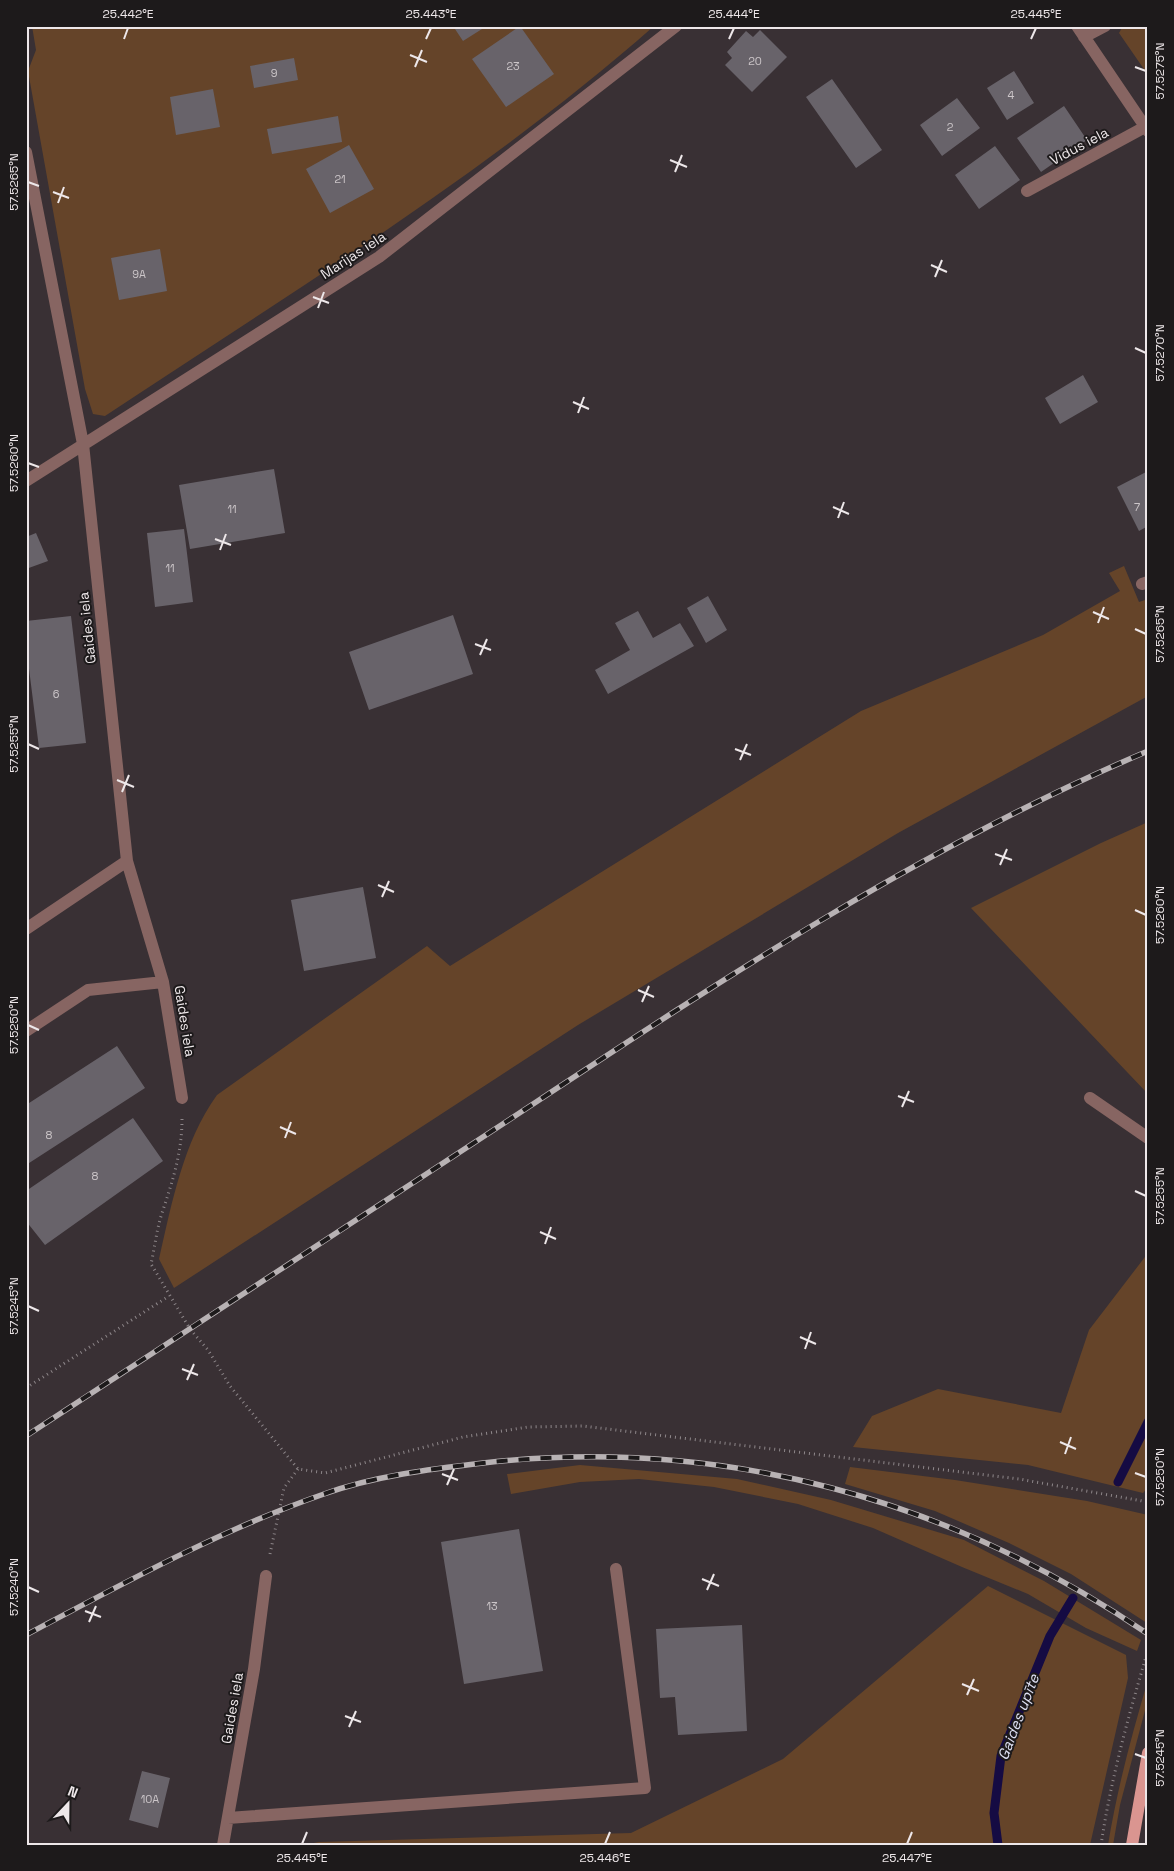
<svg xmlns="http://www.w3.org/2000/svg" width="1174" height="1871" font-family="'Space Grotesk',sans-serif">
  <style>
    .green { fill: #654429 }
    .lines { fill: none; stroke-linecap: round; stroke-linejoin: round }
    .stream { stroke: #150b43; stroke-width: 9 }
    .building { fill: #68636a }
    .path { stroke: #8e878a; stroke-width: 3; stroke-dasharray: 1 4; stroke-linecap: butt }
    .minor { stroke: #876562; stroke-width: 12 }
    .major { stroke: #da9590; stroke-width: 12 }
    .rail-casing { stroke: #b8b2b4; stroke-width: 5.5 }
    .rail { stroke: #1d1a1b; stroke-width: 4; stroke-dasharray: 11; stroke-linecap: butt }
    .ticks { fill: none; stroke: #ede7e9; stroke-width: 2 }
    .labels { text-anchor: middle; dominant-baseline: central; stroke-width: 4; stroke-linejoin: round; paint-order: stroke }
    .number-label { font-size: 11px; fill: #ccc6c9 }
    .street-label { font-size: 14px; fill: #ede7e9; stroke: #1d1a1b }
    .water-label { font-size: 15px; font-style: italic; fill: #dee0f3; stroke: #1d1a1b }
    .neatline { fill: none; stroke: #ede7e9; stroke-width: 2 }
    .ticks-label { font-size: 12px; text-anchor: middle; fill: #ede7e9 }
  </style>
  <rect width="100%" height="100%" fill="#393034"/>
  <!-- green -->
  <path class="green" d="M 32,26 L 654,26 C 486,174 292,292 105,416 L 93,414 L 85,389 L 28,71 L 36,50 Z
    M 1123,26 L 1148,26 L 1148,75 L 1119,33 Z
    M 1124,566 L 1139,602 L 1148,599 L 1148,696 L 898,833 L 578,1025 L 174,1288 L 159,1259 C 172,1203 183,1142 217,1095 L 427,946 L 450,966 L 861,711 L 1043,635 L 1120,591 L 1109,573 Z
    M 1148,822 L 1148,1094 L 971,908 L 1101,843 Z
    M 1148,1253 L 1148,1487 L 1143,1493 L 1028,1465 L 853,1447 L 872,1416 L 938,1389 L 1061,1413 L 1089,1330 Z
    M 580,1465 L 737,1479 L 831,1500 L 964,1540 L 1044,1581 L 1141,1640 L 1137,1651 L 1086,1628 L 1028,1594 L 962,1567 L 873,1528 L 798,1504 L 714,1487 L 639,1479 L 580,1482 L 511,1494 L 507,1474 Z
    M 850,1467 L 955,1480 L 1087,1501 L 1148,1515 L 1147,1623 L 1071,1574 L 1009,1543 L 935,1511 L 845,1484 Z
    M 988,1586 L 1126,1655 L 1128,1678 L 1090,1845 L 303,1845 L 319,1842 L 631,1833 L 783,1759 Z
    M 1148,1680 L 1148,1699 L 1120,1805 L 1113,1845 L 1108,1845 C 1117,1789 1132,1734 1148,1680 Z"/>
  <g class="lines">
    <!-- stream -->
    <path class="stream" d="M 1118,1482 L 1148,1422
      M 998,1845 L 994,1813 L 1001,1756 L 1050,1636 L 1073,1598"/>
  </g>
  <!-- building -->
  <path class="building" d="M 453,26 L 480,26 L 482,29 L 463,41 Z
    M 520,26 L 554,74 L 506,107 L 472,59 Z
    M 760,30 L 787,57 L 752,92 L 725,65 L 732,58 L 727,52 L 746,31 L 753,37 Z
    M 294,58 L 298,80 L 254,88 L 250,66 Z
    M 1014,71 L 1034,103 L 1007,120 L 987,88 Z
    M 832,79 L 882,150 L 856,168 L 806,97 Z
    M 213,89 L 220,127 L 176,135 L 170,97 Z
    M 957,98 L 980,128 L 942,156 L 920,125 Z
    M 1064,106 L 1087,140 L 1041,172 L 1017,138 Z
    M 338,116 L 342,142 L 272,154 L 267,129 Z
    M 349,145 L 374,189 L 330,213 L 306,169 Z
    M 995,146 L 1020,180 L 979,209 L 955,175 Z
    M 160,249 L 167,291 L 119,300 L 111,258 Z
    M 1083,375 L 1098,402 L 1060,424 L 1045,398 Z
    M 274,469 L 285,533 L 190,549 L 179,485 Z
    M 1148,471 L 1148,526 L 1139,531 L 1117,487 Z
    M 184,529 L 193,602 L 155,607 L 147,533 Z
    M 36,533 L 48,561 L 26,569 L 26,537 Z
    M 708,596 L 727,630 L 706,643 L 687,608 Z
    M 638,611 L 653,638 L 680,623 L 694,646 L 608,694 L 595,670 L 630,650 L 615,623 Z
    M 453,615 L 473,674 L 369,710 L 349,652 Z
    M 71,616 L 86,743 L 39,748 L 26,645 L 26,621 Z
    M 363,887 L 376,958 L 304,971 L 291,900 Z
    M 117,1046 L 145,1088 L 26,1165 L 26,1105 Z
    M 133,1118 L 163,1161 L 45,1245 L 26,1221 L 26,1191 Z
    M 519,1529 L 543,1671 L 464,1684 L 441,1542 Z
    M 742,1625 L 747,1731 L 678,1735 L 675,1697 L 660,1698 L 656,1629 Z
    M 142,1771 L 170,1778 L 158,1828 L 129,1820 Z"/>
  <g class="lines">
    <!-- path -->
    <path class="path" d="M 1147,80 L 1148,81
      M 182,1119 C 182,1152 173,1180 163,1210 C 157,1227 155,1246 151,1264 L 190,1329 L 208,1350 L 230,1386 L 298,1469 L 325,1473 L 463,1437 L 528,1427 L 583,1426 L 1019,1479 L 1148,1502
      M 26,1388 L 169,1296
      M 270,1554 L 284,1488 L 298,1469
      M 1101,1845 C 1111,1778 1129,1714 1148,1650"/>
    <!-- minor -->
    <path class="minor" d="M 1077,26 L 1148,131
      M 1084,37 L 1105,26
      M 26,152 L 83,444 L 127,861 L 163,982 L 182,1098
      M 1027,191 L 1145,127
      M 26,481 L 379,257 L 676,26
      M 1142,584 L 1148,582
      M 26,929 L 127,861
      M 26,1031 L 88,990 L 163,982
      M 1090,1098 L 1148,1138
      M 228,1818 L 645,1788 L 616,1569
      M 223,1845 L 254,1669 L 266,1576"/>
    <!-- major -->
    <path class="major" d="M 1132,1845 L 1148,1753"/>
    <defs>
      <path id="rail" d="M 26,1436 C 192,1327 358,1219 524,1110 C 724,978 926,845 1148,751
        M 26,1635 C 124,1583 220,1530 324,1494 C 374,1476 431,1469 483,1463 C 723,1436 949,1499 1148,1634"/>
    </defs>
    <!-- rail casing -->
    <use href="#rail" class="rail-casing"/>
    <!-- rail -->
    <use href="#rail" class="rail"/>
  </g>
  <!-- ticks -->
  <path class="ticks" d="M 124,39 L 128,28M 426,39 L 431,28M 729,39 L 734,28M 1031,39 L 1036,28M 410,55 L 427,62M 415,67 L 422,50M 1135,67 L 1146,71M 670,160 L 687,167M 675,172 L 682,155M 28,182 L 39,186M 53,192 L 69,198M 58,203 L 64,187M 931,265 L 947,272M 935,277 L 942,260M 313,297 L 329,303M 318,308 L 324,292M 1135,348 L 1146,353M 573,402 L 589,409M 578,413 L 584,397M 28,463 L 39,467M 833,507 L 849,514M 838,518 L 844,502M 215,539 L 231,545M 220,550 L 226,534M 1093,612 L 1109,619M 1098,623 L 1104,607M 1135,629 L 1146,634M 475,644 L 491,650M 480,655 L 487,639M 28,744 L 39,749M 735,749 L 751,755M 740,760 L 747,744M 117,780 L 134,787M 122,792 L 129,775M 995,854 L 1012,860M 1000,865 L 1007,849M 378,885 L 394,892M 382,897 L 389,881M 1135,910 L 1146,915M 638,990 L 654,997M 642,1002 L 649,986M 28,1025 L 39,1030M 898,1096 L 914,1102M 902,1107 L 909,1091M 280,1127 L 296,1134M 285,1138 L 291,1122M 1135,1191 L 1146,1196M 540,1232 L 556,1239M 545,1244 L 551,1227M 28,1306 L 39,1311M 800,1337 L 816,1344M 805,1349 L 811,1332M 182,1369 L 198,1375M 187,1380 L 194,1364M 1060,1442 L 1076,1449M 1065,1454 L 1071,1437M 1135,1473 L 1146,1477M 442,1474 L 458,1480M 447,1485 L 454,1469M 702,1579 L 719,1586M 28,1587 L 39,1592M 707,1590 L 714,1574M 85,1611 L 101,1617M 89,1622 L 96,1606M 962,1684 L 979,1691M 967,1695 L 974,1679M 345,1716 L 361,1722M 349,1727 L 356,1711M 1135,1754 L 1146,1758M 302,1844 L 307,1832M 605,1844 L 610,1832M 907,1844 L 912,1832"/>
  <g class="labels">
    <!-- number labels -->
    <g class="number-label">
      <text x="755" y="61">20</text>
      <text x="513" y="66">23</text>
      <text x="274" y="73">9</text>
      <text x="1011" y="95">4</text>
      <text x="950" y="127">2</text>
      <text x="340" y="179">21</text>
      <text x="139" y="274">9A</text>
      <text x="1137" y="507">7</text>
      <text x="232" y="509">11</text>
      <text x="170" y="568">11</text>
      <text x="56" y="694">6</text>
      <text x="49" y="1135">8</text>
      <text x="95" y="1176">8</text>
      <text x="492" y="1606">13</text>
      <text x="150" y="1799">10A</text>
    </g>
    <!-- street labels -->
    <g class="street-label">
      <text transform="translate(1079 146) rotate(-28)">Vidus iela</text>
      <text transform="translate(353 255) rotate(-33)">Marijas iela</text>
      <text transform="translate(87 628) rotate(-96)">Gaides iela</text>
      <text transform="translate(185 1021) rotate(81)">Gaides iela</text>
      <text transform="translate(232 1708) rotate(-80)">Gaides iela</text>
    </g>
    <!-- water labels -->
    <g class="water-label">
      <text transform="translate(1018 1717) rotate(-69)">Gaides upīte</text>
    </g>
  </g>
  <!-- border -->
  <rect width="1174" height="1871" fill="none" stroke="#1d1a1b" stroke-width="55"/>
  <!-- north arrow -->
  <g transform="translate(68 1804) rotate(22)" stroke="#1d1a1b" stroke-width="4" paint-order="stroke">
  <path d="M0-4L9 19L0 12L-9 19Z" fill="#ede7e9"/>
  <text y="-8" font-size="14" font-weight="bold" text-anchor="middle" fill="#ede7e9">N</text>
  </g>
  <rect x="28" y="28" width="1118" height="1816" class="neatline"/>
  <g class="ticks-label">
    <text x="128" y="18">25.442°E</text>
    <text x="431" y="18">25.443°E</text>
    <text x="734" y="18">25.444°E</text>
    <text x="1036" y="18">25.445°E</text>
    <text transform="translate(1160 71) rotate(-90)" y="4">57.5275°N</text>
    <text transform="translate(14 182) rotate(-90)" y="4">57.5265°N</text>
    <text transform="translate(1160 353) rotate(-90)" y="4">57.5270°N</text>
    <text transform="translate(14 463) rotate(-90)" y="4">57.5260°N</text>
    <text transform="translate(1160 634) rotate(-90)" y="4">57.5265°N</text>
    <text transform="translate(14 744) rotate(-90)" y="4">57.5255°N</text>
    <text transform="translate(1160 915) rotate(-90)" y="4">57.5260°N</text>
    <text transform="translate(14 1025) rotate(-90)" y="4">57.5250°N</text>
    <text transform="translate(1160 1196) rotate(-90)" y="4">57.5255°N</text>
    <text transform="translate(14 1306) rotate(-90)" y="4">57.5245°N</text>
    <text transform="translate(1160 1477) rotate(-90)" y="4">57.5250°N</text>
    <text transform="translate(14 1587) rotate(-90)" y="4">57.5240°N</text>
    <text transform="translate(1160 1758) rotate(-90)" y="4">57.5245°N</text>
    <text x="302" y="1862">25.445°E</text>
    <text x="605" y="1862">25.446°E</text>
    <text x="907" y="1862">25.447°E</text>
  </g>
</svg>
